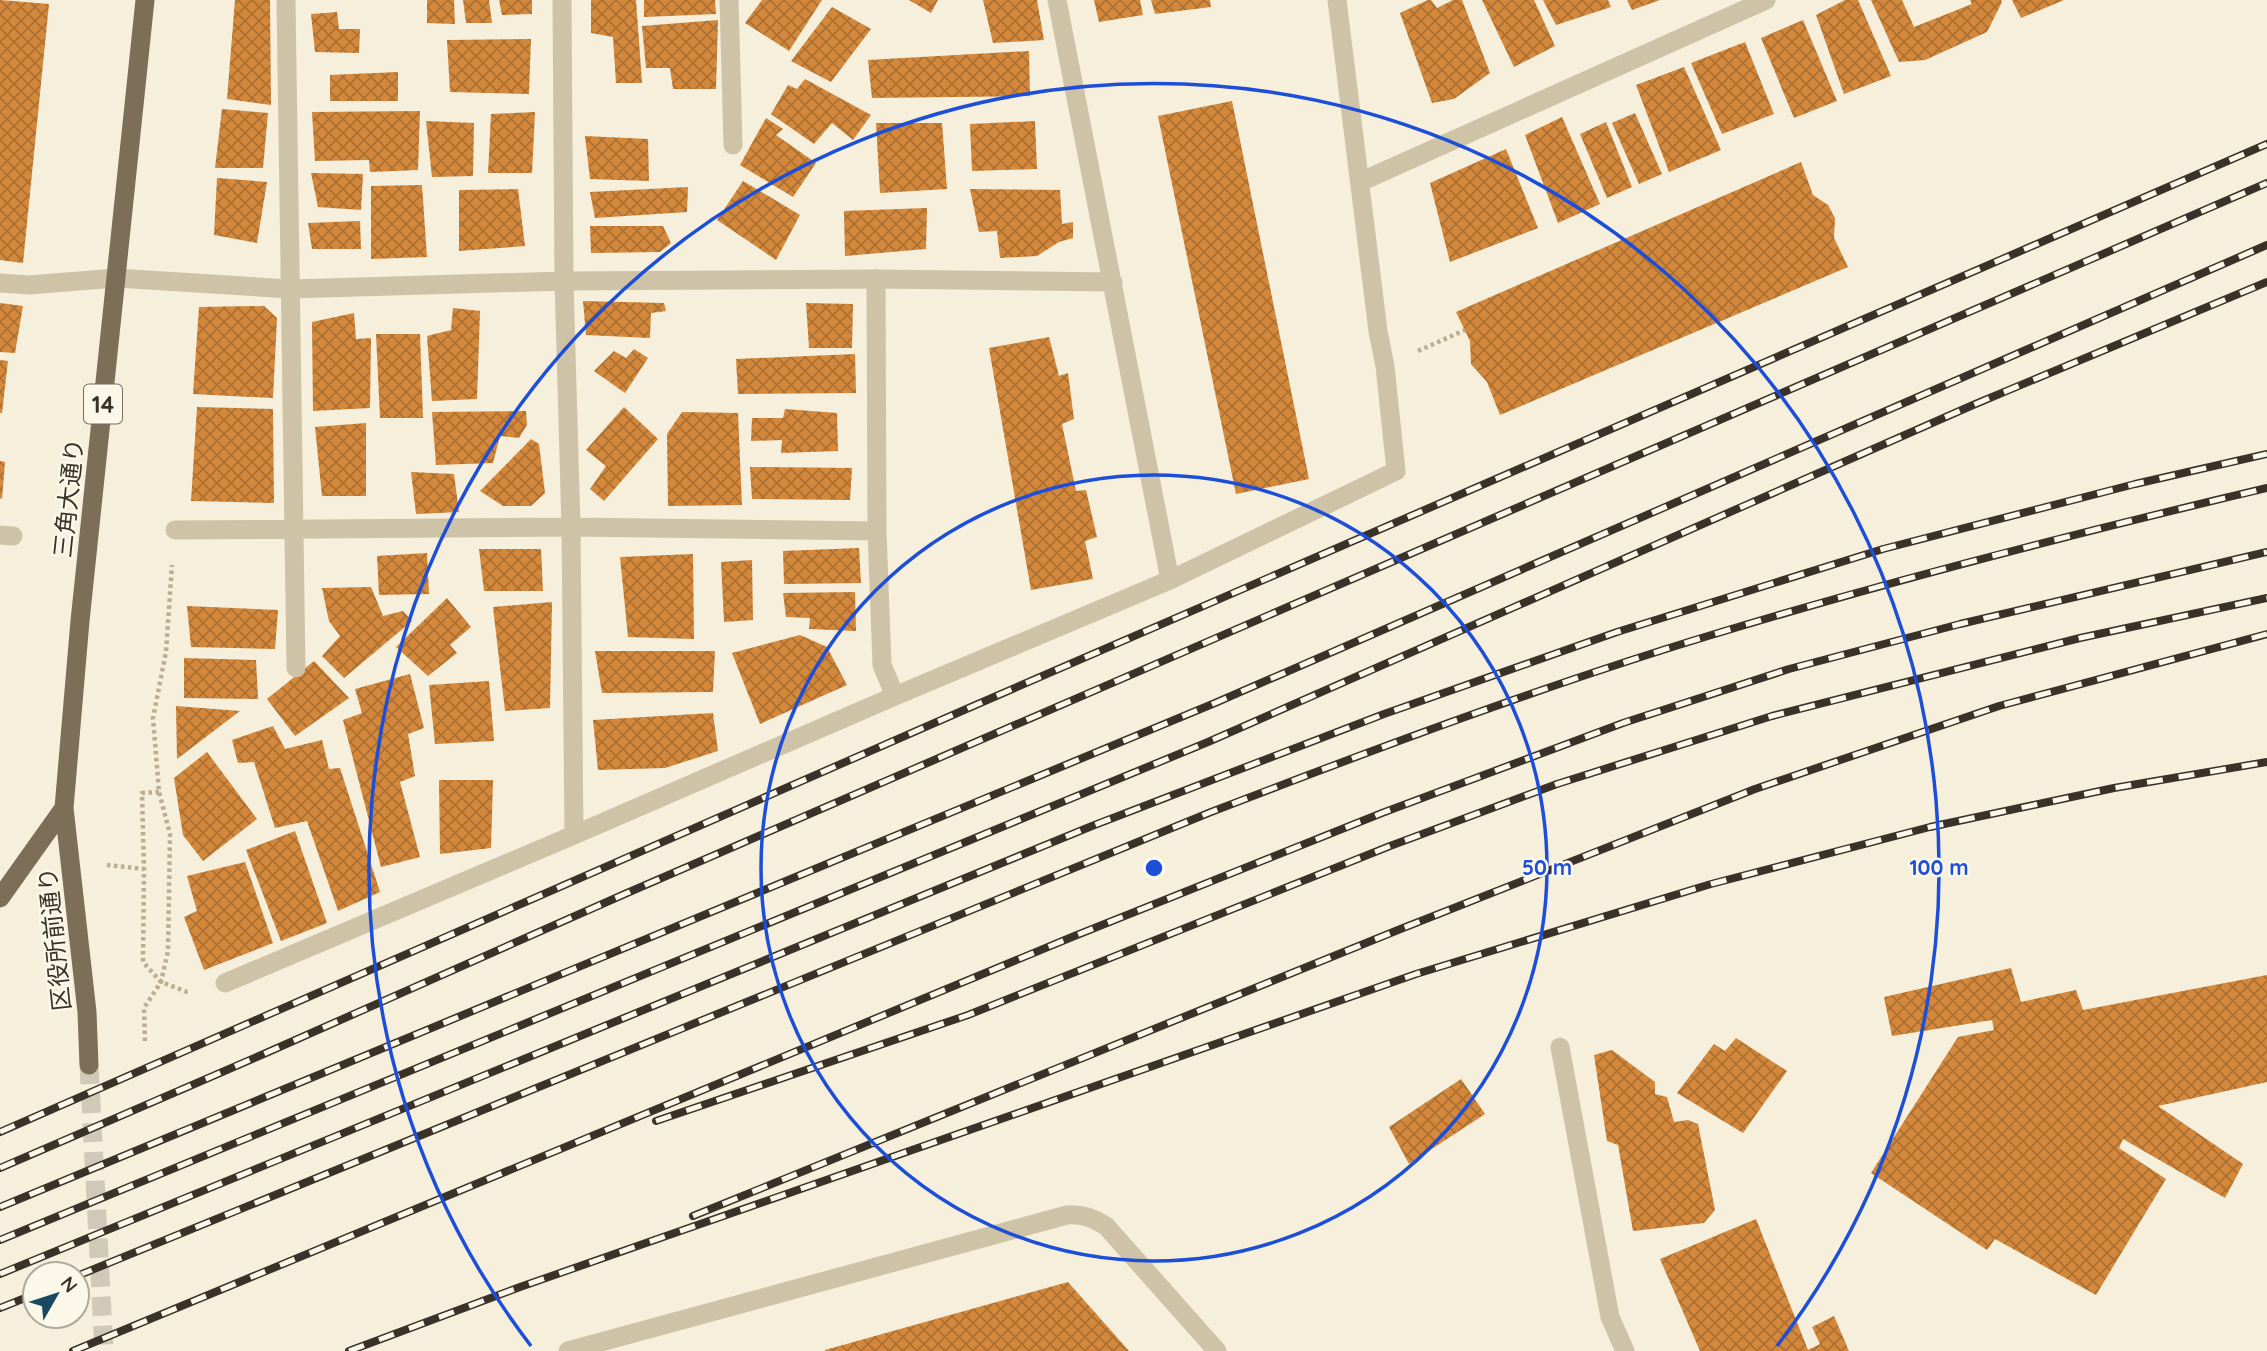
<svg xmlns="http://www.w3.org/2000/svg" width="2267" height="1351" font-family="Quicksand,'Noto Sans JP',sans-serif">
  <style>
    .building { fill: url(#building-cross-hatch) }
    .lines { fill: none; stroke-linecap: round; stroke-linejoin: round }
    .primary-tunnel { stroke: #d0c9b8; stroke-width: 19; stroke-dasharray: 19 10; stroke-linecap: butt }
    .path { stroke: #baad90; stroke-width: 4.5; stroke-dasharray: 3.5 3.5; stroke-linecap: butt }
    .service { stroke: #cec3a6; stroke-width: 19 }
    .minor { stroke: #cec3a6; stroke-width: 19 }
    .primary { stroke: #7d6e57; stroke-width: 19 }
    .rail-casing { stroke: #3a3228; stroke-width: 8 }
    .rail { stroke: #fcf8e9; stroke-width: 5; stroke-dasharray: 16; stroke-linecap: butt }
    .ring { fill: none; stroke: #1d4ed8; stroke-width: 3.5 }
    .labels { text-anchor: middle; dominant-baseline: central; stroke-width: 5; stroke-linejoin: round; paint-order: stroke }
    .shield { fill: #fcf8e9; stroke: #746d62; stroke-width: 2 }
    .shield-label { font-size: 23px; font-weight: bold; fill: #3a3228 }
    .street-label { font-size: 24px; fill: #3a3228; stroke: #fcf8e9 }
    .centre { fill: #1d4ed8; stroke: #fcf8e9; stroke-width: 3.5 }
    .ring-label { font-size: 21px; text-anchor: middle; font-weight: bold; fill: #1d4ed8; stroke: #fcf8e9; stroke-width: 5; stroke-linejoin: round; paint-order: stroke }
  </style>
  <defs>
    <pattern id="building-cross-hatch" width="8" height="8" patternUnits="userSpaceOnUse" patternTransform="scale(1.75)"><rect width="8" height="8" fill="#d3883c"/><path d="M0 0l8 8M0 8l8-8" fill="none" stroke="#ac7032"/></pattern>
  </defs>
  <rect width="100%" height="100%" fill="#f5efdc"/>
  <!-- building -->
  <path class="building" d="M 0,0 L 49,4 L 23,263 L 0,260 Z
    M 235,0 L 270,0 L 271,105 L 227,99 Z
    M 427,0 L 454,0 L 455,24 L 427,23 Z
    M 463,0 L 489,0 L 492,23 L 466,23 Z
    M 499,0 L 532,0 L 532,14 L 502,15 Z
    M 591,0 L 636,0 L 642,83 L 616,83 L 613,37 L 591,33 Z
    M 644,0 L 715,0 L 716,14 L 644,17 Z
    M 762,0 L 822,0 L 789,51 L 745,23 Z
    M 909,0 L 938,0 L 931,13 Z
    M 983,0 L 1037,0 L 1044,40 L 993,43 Z
    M 1094,0 L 1140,0 L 1143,15 L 1099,22 Z
    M 1151,0 L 1210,0 L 1211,7 L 1155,14 Z
    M 1428,0 L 1431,0 L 1437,8 L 1453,0 L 1462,0 L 1490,73 L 1454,99 L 1432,103 L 1400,13 Z
    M 1482,0 L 1534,0 L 1555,46 L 1514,67 Z
    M 1543,0 L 1608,0 L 1611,7 L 1556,25 Z
    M 1627,0 L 1660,0 L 1632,10 Z
    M 1845,0 L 1858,0 L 1891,76 L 1844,94 L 1816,15 Z
    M 1871,0 L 1902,0 L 1914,27 L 1972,4 L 1970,0 L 2001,0 L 2002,2 L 1987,32 L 1925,60 L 1899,62 Z
    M 2012,0 L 2064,0 L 2021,18 Z
    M 832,7 L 871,29 L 831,82 L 791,61 Z
    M 337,12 L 339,29 L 360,29 L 359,53 L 315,52 L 311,14 Z
    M 718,20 L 716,89 L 673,89 L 670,68 L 646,68 L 642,26 Z
    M 1803,20 L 1837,101 L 1794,118 L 1761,38 Z
    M 531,39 L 529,94 L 450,92 L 447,40 Z
    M 1745,42 L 1774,114 L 1722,134 L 1691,63 Z
    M 1029,51 L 1030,96 L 872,98 L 868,60 Z
    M 1684,67 L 1721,150 L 1669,172 L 1636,85 Z
    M 398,72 L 398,101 L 330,101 L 330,75 Z
    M 805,79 L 871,115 L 853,140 L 832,123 L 814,144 L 771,114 L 788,85 L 797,89 Z
    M 1232,101 L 1309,479 L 1236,494 L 1158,116 Z
    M 222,109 L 268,113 L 263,168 L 215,168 Z
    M 420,111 L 418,170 L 370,172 L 369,160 L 315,161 L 312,112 Z
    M 535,112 L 532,173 L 488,173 L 491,114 Z
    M 1635,113 L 1662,174 L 1639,184 L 1612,123 Z
    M 1562,117 L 1600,204 L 1558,223 L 1525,135 Z
    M 766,118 L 783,129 L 776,135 L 816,163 L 793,197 L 740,165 Z
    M 426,121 L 474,123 L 473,176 L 432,177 Z
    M 1035,121 L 1037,169 L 972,171 L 970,124 Z
    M 1606,122 L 1632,187 L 1607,198 L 1580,134 Z
    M 876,123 L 942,123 L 947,189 L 880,193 Z
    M 585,136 L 648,139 L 649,181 L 590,179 Z
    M 1506,149 L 1538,228 L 1450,262 L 1430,183 Z
    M 1801,162 L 1813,195 L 1828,205 L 1835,218 L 1834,238 L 1848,267 L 1500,415 L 1487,382 L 1471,364 L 1470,341 L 1456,312 Z
    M 311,173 L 363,174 L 361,210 L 318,207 Z
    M 217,178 L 267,182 L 257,243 L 214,235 Z
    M 743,181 L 800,215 L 776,260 L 717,220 Z
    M 422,185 L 427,257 L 371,259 L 371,186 Z
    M 688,187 L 687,212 L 595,218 L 590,192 Z
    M 518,189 L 525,246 L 459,251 L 459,190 Z
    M 970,189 L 1060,190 L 1062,224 L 1073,222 L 1073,238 L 1059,242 L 1037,256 L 1000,258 L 997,231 L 979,232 Z
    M 927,208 L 926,249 L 845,256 L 844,211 Z
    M 360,221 L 361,249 L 312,249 L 308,223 Z
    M 590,226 L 663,226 L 671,243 L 660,252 L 591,253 Z
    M 583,301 L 664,303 L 666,311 L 651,313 L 650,338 L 586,335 Z
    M 0,303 L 23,306 L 15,353 L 0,352 Z
    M 806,303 L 853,304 L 852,348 L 809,348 Z
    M 264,306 L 277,318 L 273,398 L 193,394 L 199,307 Z
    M 453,308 L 480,311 L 477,399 L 432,401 L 427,336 L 451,330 Z
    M 354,313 L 356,339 L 371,338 L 370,408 L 313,411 L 312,322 Z
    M 376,334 L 420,334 L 423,418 L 380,418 Z
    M 1049,337 L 1059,376 L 1068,373 L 1074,419 L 1062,424 L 1076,491 L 1086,490 L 1097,537 L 1085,541 L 1093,579 L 1031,590 L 989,348 Z
    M 634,349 L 648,358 L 625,393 L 594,371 L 614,351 L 626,358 Z
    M 855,354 L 856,393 L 738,394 L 736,359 Z
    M 0,360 L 8,361 L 2,413 L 0,413 Z
    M 197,407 L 273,409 L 274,503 L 191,501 Z
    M 624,407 L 658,439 L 604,501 L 590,489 L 606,466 L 586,450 Z
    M 785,409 L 837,413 L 838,451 L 781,453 L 782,440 L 751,441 L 752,418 L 783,418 Z
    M 526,411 L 527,425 L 519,438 L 500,436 L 493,463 L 436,465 L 432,412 Z
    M 682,412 L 738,413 L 742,505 L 668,506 L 667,434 Z
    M 366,423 L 366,496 L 322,496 L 315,427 Z
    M 531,439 L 539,444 L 545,493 L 531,506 L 503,506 L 480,491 Z
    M 0,461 L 5,462 L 2,499 L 0,498 Z
    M 750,467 L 852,468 L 850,500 L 752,499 Z
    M 411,472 L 454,474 L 459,512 L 416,514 Z
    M 859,548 L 861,583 L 784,584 L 783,551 Z
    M 479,549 L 541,549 L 543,591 L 484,591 Z
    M 427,553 L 429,594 L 379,595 L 377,556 Z
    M 693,554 L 694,639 L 628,637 L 620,557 Z
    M 752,560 L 753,620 L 724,622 L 721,562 Z
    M 371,587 L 383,616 L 403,611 L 412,621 L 344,678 L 322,656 L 340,636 L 329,621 L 322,588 Z
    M 855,592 L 856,631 L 809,629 L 810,618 L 786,617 L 783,593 Z
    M 447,598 L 471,627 L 450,645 L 457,653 L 428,676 L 396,647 Z
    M 552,602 L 550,708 L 505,711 L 493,607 Z
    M 187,606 L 278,610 L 275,649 L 191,647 Z
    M 800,635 L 827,647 L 847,685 L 760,724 L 732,653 Z
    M 595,651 L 715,651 L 713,692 L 602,693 Z
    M 184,658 L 256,660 L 258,699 L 184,698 Z
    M 314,661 L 349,698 L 295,736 L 267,699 Z
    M 410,674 L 424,728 L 408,734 L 415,776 L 400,782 L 420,857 L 381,867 L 343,720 L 362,713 L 355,689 Z
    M 489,681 L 494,741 L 435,744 L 429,685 Z
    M 176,706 L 240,711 L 177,759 Z
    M 713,713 L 718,751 L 665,768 L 598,770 L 593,720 Z
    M 273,726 L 285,749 L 322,740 L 329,769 L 340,768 L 380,892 L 338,911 L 307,821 L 275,828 L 254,762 L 238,763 L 232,740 Z
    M 207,752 L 257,819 L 203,861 L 183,835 L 174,778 Z
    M 439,780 L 493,780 L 491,848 L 440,854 Z
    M 295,831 L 327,923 L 281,941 L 246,850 Z
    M 245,862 L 273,943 L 204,970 L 184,917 L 197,911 L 187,876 Z
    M 2011,968 L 2021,1002 L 2076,990 L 2083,1010 L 2267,975 L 2267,1082 L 2158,1106 L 2243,1164 L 2225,1198 L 2123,1139 L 2119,1148 L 2166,1179 L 2096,1295 L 1995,1239 L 1987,1250 L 1871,1173 L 1958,1037 L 1994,1030 L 1992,1020 L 1892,1036 L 1884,997 Z
    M 1736,1038 L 1787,1071 L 1743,1133 L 1677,1093 L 1714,1044 L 1725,1051 Z
    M 1612,1050 L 1655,1082 L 1655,1094 L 1667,1097 L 1674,1122 L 1688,1120 L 1698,1124 L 1715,1210 L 1704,1223 L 1633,1231 L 1618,1145 L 1607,1141 L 1594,1055 Z
    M 1461,1079 L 1485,1114 L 1409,1164 L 1389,1127 Z
    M 1756,1219 L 1808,1350 L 1820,1344 L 1812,1327 L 1834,1316 L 1849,1351 L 1700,1351 L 1660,1259 Z
    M 1068,1282 L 1129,1351 L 825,1351 L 825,1350 Z"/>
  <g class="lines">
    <!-- primary-tunnel -->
    <path class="primary-tunnel" d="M 89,1065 L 104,1351"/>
    <!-- path -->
    <path class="path" d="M 1418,351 L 1465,330
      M 159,792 L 142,793 L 144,869 L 143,962 L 161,982 L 187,992 L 190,992
      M 107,865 L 144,869
      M 145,1041 L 144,1008 L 161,982 L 168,951 L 170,834 L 159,792 L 153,718 L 166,652 L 172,565"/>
    <!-- service -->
    <path class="service" d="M 729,0 L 733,145
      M 0,535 L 13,536
      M 568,1351 L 1067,1215 C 1083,1214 1093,1218 1106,1226 L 1217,1351"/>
    <!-- minor -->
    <path class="minor" d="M 286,0 L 296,668
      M 562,0 L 564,281 L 571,527 L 574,835
      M 1057,0 L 1170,580
      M 1360,182 L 1766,0
      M 876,279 L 877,531 L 882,665 L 895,696
      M 0,283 L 29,285 L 116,278 L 290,289 L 564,281 L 876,279 L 1113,282
      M 175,530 L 571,527 L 877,531
      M 225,983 L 574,835 L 895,696 L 1170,580 L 1396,471 L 1385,366 L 1378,331 L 1337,0
      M 1560,1047 L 1610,1317 L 1625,1351"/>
    <!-- primary -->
    <path class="primary" d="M 64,808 L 87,1012 L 89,1065
      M 0,898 L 64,808 L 80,621 L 145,0"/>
    <defs>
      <path id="rail" d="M 656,1121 L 968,1015 L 1390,846 L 1557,784 L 1772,716 L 2080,638 L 2267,598
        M 0,1132 L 971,707 L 2267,144
        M 0,1168 L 266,1053 L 627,893 L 2267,183
        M 0,1207 L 1215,703 L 2267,245
        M 693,1216 L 1398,930 L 1755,789 L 1999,706 L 2267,634
        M 0,1240 L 1208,742 L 1973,405 L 2267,282
        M 0,1274 L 1092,826 L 1384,714 L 1617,632 L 1883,549 L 2135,484 L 2267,454
        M 77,1276 L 1211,812 C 1375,749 1540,687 1708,636 C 1893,580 2080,532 2267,488
        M 0,1308 L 35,1294
        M 73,1351 L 1072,937 L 1382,813 L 1623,723 L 1789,669 L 1960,624 L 2267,552
        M 349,1351 L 520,1287 L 1416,974 L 1711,884 L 1930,827 L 2114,788 L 2267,762"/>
    </defs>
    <!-- rail casing -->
    <use href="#rail" class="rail-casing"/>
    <!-- rail -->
    <use href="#rail" class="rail"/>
  </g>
  <!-- distance rings -->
  <g class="ring">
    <circle cx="1154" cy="868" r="393"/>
    <path d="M531 1346A785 785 0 1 1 1777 1346"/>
  </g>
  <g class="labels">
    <!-- shield labels -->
    <rect class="shield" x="84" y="384.5" width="38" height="39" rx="5"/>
    <g class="shield-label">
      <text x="103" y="404">14</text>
    </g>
    <!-- street labels -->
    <g class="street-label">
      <text transform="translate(68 498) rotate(-84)">三角大通り</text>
      <text transform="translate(54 939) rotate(-96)">区役所前通り</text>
    </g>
  </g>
  <circle cx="1154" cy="868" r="10" class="centre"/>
  <g class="ring-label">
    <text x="1547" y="875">50 m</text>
    <text x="1939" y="875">100 m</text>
  </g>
  <!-- north arrow -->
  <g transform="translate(56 1295) rotate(51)"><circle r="33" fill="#fcf8e9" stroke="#aea99c" stroke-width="2"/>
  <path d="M0-5L12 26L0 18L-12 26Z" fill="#184960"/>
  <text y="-10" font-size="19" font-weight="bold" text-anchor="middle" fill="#3a3228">N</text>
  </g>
</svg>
